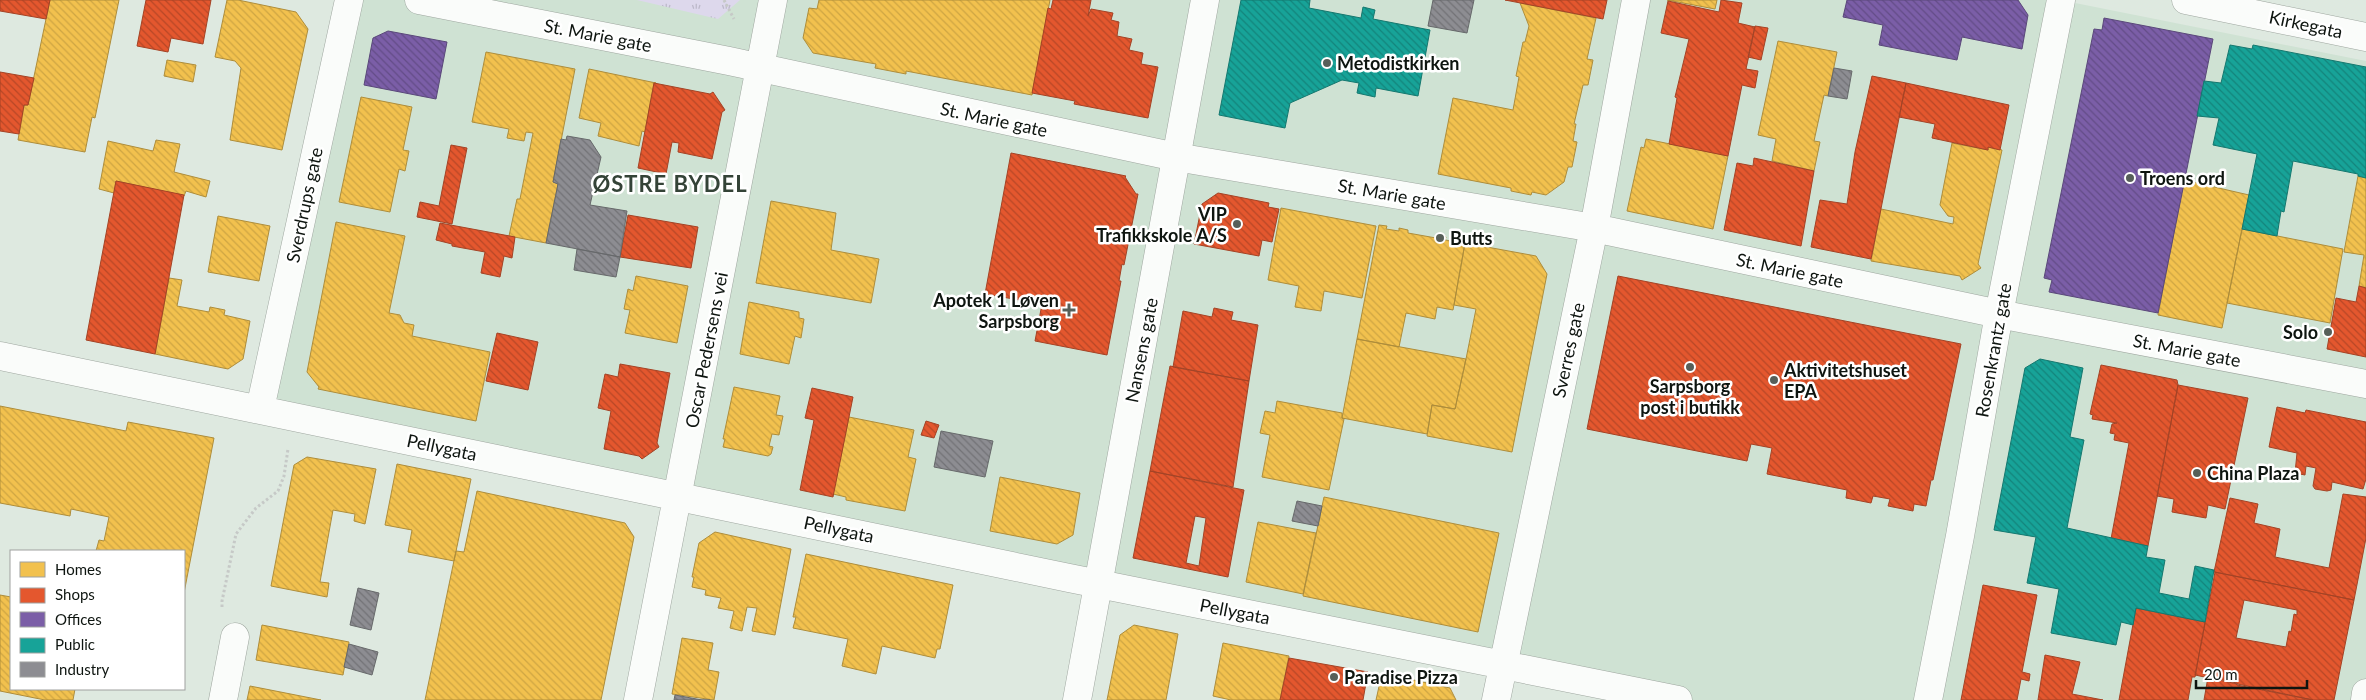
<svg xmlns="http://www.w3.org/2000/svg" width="2366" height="700" font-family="Lato,sans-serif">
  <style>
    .built { fill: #cfe2d3 }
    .grass { fill: url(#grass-tufts) }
    .homes { fill: url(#homes-back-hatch); stroke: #ae8d3b }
    .shops { fill: url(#shops-back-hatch); stroke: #a44325; fill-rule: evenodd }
    .offices { fill: url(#offices-back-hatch); stroke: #5a487a }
    .public { fill: url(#public-back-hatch); stroke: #14786f }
    .industry { fill: url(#industry-back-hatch); stroke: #67696b }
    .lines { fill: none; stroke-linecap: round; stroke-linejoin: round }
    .minor-casing { stroke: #9ea69f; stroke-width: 29 }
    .path { stroke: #c6c9c7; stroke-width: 3; stroke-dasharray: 2.5 2.5; stroke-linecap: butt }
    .minor { stroke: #fafcfa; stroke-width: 28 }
    .poi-dot { fill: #575f59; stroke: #fff; stroke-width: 2 }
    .labels { text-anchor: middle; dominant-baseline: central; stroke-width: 5; stroke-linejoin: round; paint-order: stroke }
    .street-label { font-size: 18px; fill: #0e1510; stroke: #fff }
    .poi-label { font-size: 18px; font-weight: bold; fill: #0e1510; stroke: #fff; text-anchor: start }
    .district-label { font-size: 22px; font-weight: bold; letter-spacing: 1px; fill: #344337; stroke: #fff }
  </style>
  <defs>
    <pattern id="grass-tufts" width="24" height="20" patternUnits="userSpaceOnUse" patternTransform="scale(1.25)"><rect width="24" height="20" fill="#ddd8ec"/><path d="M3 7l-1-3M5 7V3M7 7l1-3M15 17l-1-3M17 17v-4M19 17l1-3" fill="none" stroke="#bcb8c9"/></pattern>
    <pattern id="homes-back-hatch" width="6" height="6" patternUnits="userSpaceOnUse" patternTransform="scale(1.25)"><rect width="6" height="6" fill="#f2c14e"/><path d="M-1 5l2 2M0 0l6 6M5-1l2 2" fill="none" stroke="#cea543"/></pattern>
    <pattern id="shops-back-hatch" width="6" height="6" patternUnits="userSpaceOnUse" patternTransform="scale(1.25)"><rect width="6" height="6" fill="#e4572e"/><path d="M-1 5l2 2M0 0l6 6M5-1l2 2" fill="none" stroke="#b74726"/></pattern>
    <pattern id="offices-back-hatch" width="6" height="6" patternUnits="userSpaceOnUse" patternTransform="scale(1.25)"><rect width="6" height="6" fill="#7b5ea7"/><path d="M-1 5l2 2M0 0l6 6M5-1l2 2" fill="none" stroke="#634c87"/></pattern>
    <pattern id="public-back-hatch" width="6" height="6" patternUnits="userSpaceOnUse" patternTransform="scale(1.25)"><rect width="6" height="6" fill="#17a398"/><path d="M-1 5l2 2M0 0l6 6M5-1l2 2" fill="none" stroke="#13847b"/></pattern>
    <pattern id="industry-back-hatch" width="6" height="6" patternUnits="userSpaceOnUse" patternTransform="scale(1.25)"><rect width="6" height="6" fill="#8d8d92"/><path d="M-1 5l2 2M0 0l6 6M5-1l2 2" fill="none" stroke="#727276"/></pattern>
  </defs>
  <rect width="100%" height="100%" fill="#dee9e0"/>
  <!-- built -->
  <path class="built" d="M 349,0 L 2060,0 L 2366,61 L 2366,700 L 1678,700 L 260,409 Z"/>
  <!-- grass -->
  <path class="grass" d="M 637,0 L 740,0 L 718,19 Z"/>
  <!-- homes -->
  <path class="homes" d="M 50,0 L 119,0 L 95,118 L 92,117 L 85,152 L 18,140 L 24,105 L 28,105 Z
    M 227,0 L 238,0 L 296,12 L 308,29 L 282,150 L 230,140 L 241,68 L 235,61 L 215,57 Z
    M 819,0 L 1050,0 L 1032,95 L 906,71 L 906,74 L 875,68 L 876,64 L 813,53 L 803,38 L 809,8 L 817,9 Z
    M 1667,0 L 1717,0 L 1715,9 Z
    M 1520,3 L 1596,18 L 1587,59 L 1593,60 L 1588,85 L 1583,85 L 1574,124 L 1576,124 L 1573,141 L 1577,142 L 1572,167 L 1568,167 L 1564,182 L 1546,195 L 1532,192 L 1531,195 L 1511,191 L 1511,188 L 1438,174 L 1453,98 L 1513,110 L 1519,77 L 1516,76 L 1523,42 L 1525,42 L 1529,26 Z
    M 1778,41 L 1837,52 L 1828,96 L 1824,95 L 1814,141 L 1820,142 L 1814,171 L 1772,161 L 1776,139 L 1758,135 Z
    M 486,52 L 575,69 L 553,182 L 558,184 L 546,243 L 509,236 L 517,199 L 520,199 L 533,133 L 526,132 L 524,141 L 507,138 L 509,129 L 472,122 Z
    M 167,60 L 196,65 L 193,82 L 164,76 Z
    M 589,69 L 656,83 L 654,83 L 645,132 L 642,131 L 639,146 L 598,136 L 601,123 L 579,118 Z
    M 361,97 L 412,107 L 403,150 L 409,151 L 405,171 L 399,169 L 390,212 L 339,202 Z
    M 1646,139 L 1728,156 L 1713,229 L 1627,211 L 1641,147 L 1644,148 Z
    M 156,140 L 180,144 L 174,172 L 210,181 L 206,197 L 186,191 L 184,196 L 116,181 L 114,193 L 99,189 L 108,141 L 153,151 Z
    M 1952,143 L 1988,150 L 1988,147 L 2002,150 L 1978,264 L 1981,268 L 1962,280 L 1960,276 L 1871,261 L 1881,209 L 1953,224 L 1954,217 L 1948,216 L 1940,205 Z
    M 2358,176 L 2366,178 L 2366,288 L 2359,286 L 2364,255 L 2344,252 Z
    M 2184,180 L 2249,195 L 2222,328 L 2158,315 Z
    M 771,201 L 836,213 L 831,250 L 879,259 L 871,303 L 756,283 Z
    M 1281,208 L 1376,226 L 1362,298 L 1324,291 L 1321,311 L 1295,307 L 1299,286 L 1268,280 Z
    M 218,216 L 270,226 L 259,281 L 208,272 Z
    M 336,222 L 405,236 L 389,313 L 400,315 L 404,323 L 414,325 L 412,336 L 490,352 L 476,421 L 318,389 L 319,387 L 307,372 Z
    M 1379,225 L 1387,226 L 1386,229 L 1399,231 L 1399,228 L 1408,230 L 1408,233 L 1436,238 L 1436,235 L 1446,237 L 1445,240 L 1465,243 L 1453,310 L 1437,307 L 1435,319 L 1406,313 L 1399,347 L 1357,339 Z
    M 2242,229 L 2343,249 L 2330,323 L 2227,303 Z
    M 1465,243 L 1536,256 L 1547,274 L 1512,452 L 1427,436 L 1432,405 L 1455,409 L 1466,359 L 1476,309 L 1454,305 Z
    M 636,276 L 688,286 L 677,343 L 625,333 L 630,310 L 624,309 L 628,289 L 633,291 Z
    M 169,278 L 182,280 L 177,306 L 209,312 L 210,307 L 225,310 L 224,315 L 250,321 L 243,359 L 228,369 L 155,354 Z
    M 749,302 L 799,312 L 799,318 L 804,319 L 801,338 L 795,336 L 789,364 L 740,354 Z
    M 1357,339 L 1466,359 L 1455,409 L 1432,405 L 1427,434 L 1342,418 Z
    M 734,387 L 780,396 L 776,415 L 783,416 L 779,435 L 772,434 L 769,446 L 773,447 L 771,454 L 768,456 L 723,447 L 725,439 L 723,439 Z
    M 1277,401 L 1342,413 L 1342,418 L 1344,419 L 1329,490 L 1262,477 L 1270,435 L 1260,433 L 1265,411 L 1275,413 Z
    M 0,406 L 126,431 L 128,422 L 214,438 L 184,593 L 184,551 L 96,551 L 99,540 L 104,541 L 109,517 L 71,509 L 70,516 L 0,503 Z
    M 849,417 L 914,430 L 908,457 L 916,459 L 905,511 L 846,500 L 846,497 L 833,494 Z
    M 307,457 L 376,469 L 365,524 L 354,521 L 355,514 L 333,510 L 320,582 L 329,583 L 327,597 L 271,586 L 294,465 Z
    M 397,464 L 471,479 L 454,561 L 408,552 L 412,530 L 385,525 Z
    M 1000,477 L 1080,493 L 1073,535 L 1057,544 L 990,531 Z
    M 477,491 L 625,523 L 634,537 L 601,700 L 425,700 L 456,551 L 464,552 Z
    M 1324,497 L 1499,533 L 1478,632 L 1303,596 Z
    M 1258,522 L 1316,533 L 1303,594 L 1246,582 Z
    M 715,532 L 791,549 L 775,635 L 752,631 L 757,608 L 747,607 L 742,631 L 730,628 L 734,611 L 718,608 L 721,598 L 705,595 L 706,590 L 692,587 L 694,577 L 692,577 L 699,543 Z
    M 806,554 L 953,585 L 940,649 L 937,649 L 935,658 L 882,646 L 876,674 L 842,666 L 848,639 L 793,628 L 796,617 L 793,617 Z
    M 0,595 L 11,597 L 11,689 L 75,689 L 73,700 L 45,700 L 0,691 Z
    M 262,625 L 349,642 L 343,675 L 256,660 Z
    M 1134,625 L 1178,634 L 1166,700 L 1107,700 L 1120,635 Z
    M 682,638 L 713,643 L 708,670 L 719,672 L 714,700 L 672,694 Z
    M 1223,643 L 1289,656 L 1280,700 L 1231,700 L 1213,696 Z
    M 1382,673 L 1450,688 L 1456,700 L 1376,700 Z
    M 250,686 L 321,700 L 247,700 Z"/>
  <!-- shops -->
  <path class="shops" d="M 0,0 L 50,0 L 46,19 L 0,11 Z
    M 146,0 L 211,0 L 203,44 L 171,38 L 168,52 L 137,46 Z
    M 1053,0 L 1091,0 L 1088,16 L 1091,9 L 1113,13 L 1111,20 L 1119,22 L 1117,36 L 1132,39 L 1129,50 L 1143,53 L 1141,64 L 1158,67 L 1148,118 L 1074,104 L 1075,101 L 1032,93 L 1048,8 L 1051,9 Z
    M 1505,0 L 1607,0 L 1603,19 Z
    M 1721,0 L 1742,3 L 1738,23 L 1755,27 L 1746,69 L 1758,71 L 1755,88 L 1742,85 L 1728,156 L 1669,144 L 1677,98 L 1675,97 L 1689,39 L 1661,33 L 1668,1 L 1719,12 Z
    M 1755,26 L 1768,28 L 1761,60 L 1748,57 Z
    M 0,72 L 34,78 L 28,105 L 24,105 L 19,134 L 0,131 Z
    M 1872,76 L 1906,83 L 1871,259 L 1811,247 L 1820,200 L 1847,204 L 1855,152 Z
    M 654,83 L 710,94 L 713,92 L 725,110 L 722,112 L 712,159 L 678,152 L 679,143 L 672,142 L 666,174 L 638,168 Z
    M 1906,83 L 2009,105 L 2000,150 L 1988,147 L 1988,150 L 1932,138 L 1935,124 L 1899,117 Z
    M 451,145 L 467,148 L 452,224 L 417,217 L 420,202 L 439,206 Z
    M 1011,153 L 1126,176 L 1125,177 L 1136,194 L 1138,194 L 1124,265 L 1122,264 L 1119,281 L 1121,281 L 1107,355 L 1035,341 L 1042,304 L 985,294 Z
    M 1754,158 L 1814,171 L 1801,246 L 1724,230 L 1737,163 L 1753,166 Z
    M 116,181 L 184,195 L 155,354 L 86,340 Z
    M 1218,193 L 1269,203 L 1268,207 L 1279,209 L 1272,242 L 1262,240 L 1259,256 L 1194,244 L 1202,204 Z
    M 628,215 L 698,227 L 691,268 L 620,257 Z
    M 440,223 L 515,237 L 512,258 L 504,256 L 500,277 L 481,273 L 485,252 L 452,246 L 452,244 L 436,240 Z
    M 1618,276 L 1961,344 L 1933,480 L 1931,480 L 1926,506 L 1914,504 L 1913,511 L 1888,506 L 1890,499 L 1873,496 L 1871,503 L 1846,498 L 1847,490 L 1767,474 L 1772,448 L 1751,444 L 1747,461 L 1587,429 Z
    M 2359,286 L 2366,288 L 2366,357 L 2327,349 L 2336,298 L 2356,302 Z
    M 1214,308 L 1233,312 L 1231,320 L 1258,325 L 1249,381 L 1173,367 L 1183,311 L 1212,317 Z
    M 497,333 L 538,342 L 528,390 L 486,381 Z
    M 620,364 L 670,373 L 657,443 L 659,447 L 642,459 L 639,456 L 604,449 L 611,411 L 598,408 L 605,374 L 618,377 Z
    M 2101,365 L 2177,380 L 2178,385 L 2148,546 L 2111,539 L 2129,443 L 2114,440 L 2115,434 L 2110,433 L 2112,424 L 2117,423 L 2092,419 L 2093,415 L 2090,414 Z
    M 1170,366 L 1249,381 L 1233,487 L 1150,471 Z
    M 2178,385 L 2248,398 L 2225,509 L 2208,505 L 2206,518 L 2172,512 L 2174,499 L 2157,496 Z
    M 812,388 L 853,397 L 833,497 L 800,490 L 814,420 L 805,418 Z
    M 2277,407 L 2305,413 L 2306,410 L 2366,422 L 2366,479 L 2363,489 L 2332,482 L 2331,490 L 2327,491 L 2315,489 L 2313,486 L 2316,468 L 2306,466 L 2305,475 L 2295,473 L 2297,453 L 2269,447 Z
    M 926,421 L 939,425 L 934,438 L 921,435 Z
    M 1150,471 L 1244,490 L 1228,577 L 1133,558 ZM 1195,516 L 1206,518 L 1199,566 L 1186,563 Z
    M 2343,494 L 2366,497 L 2366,538 L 2354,600 L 2214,572 L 2230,498 L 2258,504 L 2254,523 L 2280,529 L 2275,557 L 2329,568 Z
    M 2215,572 L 2354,600 L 2334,700 L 2313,700 L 2195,675 ZM 2244,600 L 2297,610 L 2297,615 L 2294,614 L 2291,632 L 2289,631 L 2286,647 L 2236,638 Z
    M 1983,585 L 2037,595 L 2022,672 L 2030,674 L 2029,681 L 2021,679 L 2017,700 L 1961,700 Z
    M 2136,608 L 2205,622 L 2195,677 L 2192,677 L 2188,700 L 2119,700 Z
    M 2045,655 L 2080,662 L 2072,694 L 2103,700 L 2038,700 Z
    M 1289,658 L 1368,672 L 1363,700 L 1280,700 Z
    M 2208,677 L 2237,683 L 2237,685 L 2313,700 L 2204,700 Z"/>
  <!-- offices -->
  <path class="offices" d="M 1847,0 L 2018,0 L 2028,15 L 2022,49 L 1962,37 L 1957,60 L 1879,45 L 1883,25 L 1843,17 Z
    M 2104,18 L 2213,39 L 2158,313 L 2049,292 L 2052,280 L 2044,278 L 2094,29 L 2102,30 Z
    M 388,31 L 447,42 L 436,99 L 364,85 L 373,38 Z"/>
  <!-- public -->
  <path class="public" d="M 1241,0 L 1310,0 L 1309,8 L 1361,18 L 1363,7 L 1375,10 L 1373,19 L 1430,30 L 1418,96 L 1376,88 L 1375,97 L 1357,93 L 1359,83 L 1342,80 L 1290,103 L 1285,128 L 1219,115 Z
    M 2230,45 L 2252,49 L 2253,45 L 2366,67 L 2366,178 L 2358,176 L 2358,174 L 2293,161 L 2284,212 L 2281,211 L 2277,236 L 2242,229 L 2257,154 L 2213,145 L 2219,118 L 2197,116 L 2204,81 L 2221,83 Z
    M 2040,359 L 2083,368 L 2070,437 L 2084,440 L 2067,528 L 2148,546 L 2146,557 L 2165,560 L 2159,593 L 2189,599 L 2195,566 L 2214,570 L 2205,622 L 2136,608 L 2133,625 L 2121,622 L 2116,645 L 2051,633 L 2059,589 L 2027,583 L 2036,537 L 1994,530 L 2025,368 Z"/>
  <!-- industry -->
  <path class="industry" d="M 1433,0 L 1474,0 L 1467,33 L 1428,26 Z
    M 1834,68 L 1852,71 L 1847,99 L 1828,96 Z
    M 567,136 L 590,140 L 601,157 L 590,205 L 627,211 L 620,257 L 546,243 L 558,184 L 553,182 L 561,139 L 566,140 Z
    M 577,249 L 620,257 L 616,277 L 574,270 Z
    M 941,431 L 993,441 L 985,477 L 934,467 Z
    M 1297,501 L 1322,506 L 1318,526 L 1292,521 Z
    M 358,588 L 379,593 L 371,630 L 350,625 Z
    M 349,644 L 378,652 L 372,675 L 344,667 Z
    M 675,695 L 702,700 L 710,700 L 674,700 Z"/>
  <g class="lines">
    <defs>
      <path id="minor" d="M 419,0 L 729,61 L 1176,157 L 1594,228 L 1999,314 L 2366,384
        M 2186,0 L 2366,37
        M 0,356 L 1069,578 L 1678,700
        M 260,409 L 349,0
        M 223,700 L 235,637
        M 638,700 C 685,467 727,233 773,0
        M 1077,700 L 1205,0
        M 1496,700 L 1594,228 L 1636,0
        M 1928,700 L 1960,536 L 1999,314 L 2061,0
        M 2365,700 L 2366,693"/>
    </defs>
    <!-- minor casing -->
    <use href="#minor" class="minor-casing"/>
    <!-- path -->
    <path class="path" d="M 724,0 L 734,19
      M 222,607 L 222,601 L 236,534 L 256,508 L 278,491 L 284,476 L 288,449"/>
    <!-- minor -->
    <use href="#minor" class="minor"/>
  </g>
  <!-- markers -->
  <g class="poi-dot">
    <circle cx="1327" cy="63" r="5"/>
    <circle cx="2130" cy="178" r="5"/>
    <circle cx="1237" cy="224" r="5"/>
    <circle cx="1440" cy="238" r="5"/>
    <path d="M1066.5 302.5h5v5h5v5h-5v5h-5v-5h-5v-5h5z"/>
    <circle cx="2328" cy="332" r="5"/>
    <circle cx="1690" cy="367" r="5"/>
    <circle cx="1774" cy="380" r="5"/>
    <circle cx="2197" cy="473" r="5"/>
    <circle cx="1334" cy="677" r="5"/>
  </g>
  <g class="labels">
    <!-- street labels -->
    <g class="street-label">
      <text transform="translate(2306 24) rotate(12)">Kirkegata</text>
      <text transform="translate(598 35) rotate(11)">St. Marie gate</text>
      <text transform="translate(994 119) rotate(12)">St. Marie gate</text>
      <text transform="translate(1392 194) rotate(10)">St. Marie gate</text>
      <text transform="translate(304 205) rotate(-78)">Sverdrups gate</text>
      <text transform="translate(1790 270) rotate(12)">St. Marie gate</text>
      <text transform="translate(706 350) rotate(-79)">Oscar Pedersens vei</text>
      <text transform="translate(1141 350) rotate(-79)">Nansens gate</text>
      <text transform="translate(1568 350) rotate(-78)">Sverres gate</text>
      <text transform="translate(1993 350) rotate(-80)">Rosenkrantz gate</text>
      <text transform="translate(2187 350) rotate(11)">St. Marie gate</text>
      <text transform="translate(442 447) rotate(12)">Pellygata</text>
      <text transform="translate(839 529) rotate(12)">Pellygata</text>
      <text transform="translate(1235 611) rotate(11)">Pellygata</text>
    </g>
    <!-- poi labels -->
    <g class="poi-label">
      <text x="1337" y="63">Metodistkirken</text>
      <text x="2140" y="178">Troens ord</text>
      <text x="1227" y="214" text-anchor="end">VIP<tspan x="1227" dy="21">Trafikkskole A/S</tspan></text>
      <text x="1450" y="238">Butts</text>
      <text x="1059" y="300" text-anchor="end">Apotek 1 Løven<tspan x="1059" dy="21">Sarpsborg</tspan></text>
      <text x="2318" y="332" text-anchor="end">Solo</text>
      <text x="1784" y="370">Aktivitetshuset<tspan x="1784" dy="21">EPA</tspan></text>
      <text x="1690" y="386" text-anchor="middle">Sarpsborg<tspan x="1690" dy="21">post i butikk</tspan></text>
      <text x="2207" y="473">China Plaza</text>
      <text x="1344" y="677">Paradise Pizza</text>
    </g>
    <!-- district labels -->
    <g class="district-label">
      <text x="670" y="183">ØSTRE BYDEL</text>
    </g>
  </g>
  <!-- legend -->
  <rect x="10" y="550" width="175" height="140" fill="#ffffff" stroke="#9fa19f"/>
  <rect x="20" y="562" width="25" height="15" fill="#f2c14e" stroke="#9fa19f"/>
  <text x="55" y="575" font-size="15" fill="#0e1510">Homes</text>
  <rect x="20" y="588" width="25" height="15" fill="#e4572e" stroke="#9fa19f"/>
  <text x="55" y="600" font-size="15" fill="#0e1510">Shops</text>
  <rect x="20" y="612" width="25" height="15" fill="#7b5ea7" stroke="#9fa19f"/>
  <text x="55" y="625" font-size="15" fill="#0e1510">Offices</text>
  <rect x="20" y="638" width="25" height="15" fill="#17a398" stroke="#9fa19f"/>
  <text x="55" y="650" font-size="15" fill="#0e1510">Public</text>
  <rect x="20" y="662" width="25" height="15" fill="#8d8d92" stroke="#9fa19f"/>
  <text x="55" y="675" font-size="15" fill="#0e1510">Industry</text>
  <!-- scale -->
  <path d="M2196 680v8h111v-8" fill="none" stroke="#0e1510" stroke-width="2.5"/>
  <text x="2204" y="680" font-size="15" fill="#0e1510" stroke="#ffffff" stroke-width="4" paint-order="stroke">20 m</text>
</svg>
